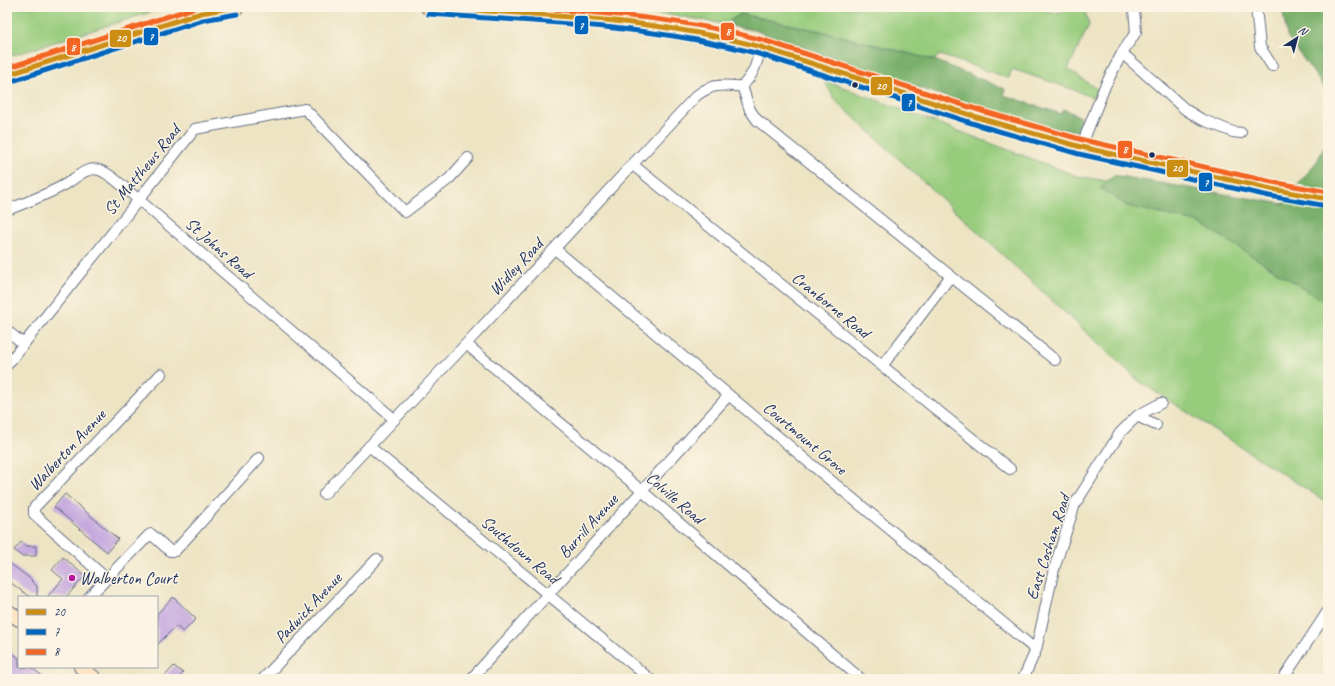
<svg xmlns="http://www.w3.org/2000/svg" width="1335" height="686" font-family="Caveat,sans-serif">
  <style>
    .green { fill: #98cc7d; stroke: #5a7e6e }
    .forest { fill: #7ab06c; stroke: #4a7065 }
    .building { fill: #c6aadf }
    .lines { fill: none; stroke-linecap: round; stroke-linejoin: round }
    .street-casing { stroke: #646e82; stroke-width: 12 }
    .secondary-casing { stroke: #646e82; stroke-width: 16 }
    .primary-casing { stroke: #646e82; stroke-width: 18 }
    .street { stroke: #fff; stroke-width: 10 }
    .secondary { stroke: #fde5c5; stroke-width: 14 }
    .primary { stroke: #fbbe6e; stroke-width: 16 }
    .bus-1-casing { stroke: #fcf5e5; stroke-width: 8 }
    .bus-2-casing { stroke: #fcf5e5; stroke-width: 8 }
    .bus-3-casing { stroke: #fcf5e5; stroke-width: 8 }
    .bus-1 { stroke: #cb8e13; stroke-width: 5 }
    .bus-2 { stroke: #0065bd; stroke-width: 5 }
    .bus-3 { stroke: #f26522; stroke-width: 5 }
    .bus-dot { fill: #1b2f5e; stroke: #fcf5e5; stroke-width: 1.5 }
    .poi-dot { fill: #b5179e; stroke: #fcf5e5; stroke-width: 1.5 }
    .labels { text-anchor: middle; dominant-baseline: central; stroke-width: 3; stroke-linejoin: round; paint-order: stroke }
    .street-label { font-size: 17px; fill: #1b2f5e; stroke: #fcf5e5 }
    .poi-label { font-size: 17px; fill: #1b2f5e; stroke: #fcf5e5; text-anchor: start }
    .line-badge { stroke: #fcf5e5; stroke-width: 1.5 }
    .badge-label { font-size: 11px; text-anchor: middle; font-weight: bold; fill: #fff }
  </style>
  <rect width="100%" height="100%" fill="#fcf5e5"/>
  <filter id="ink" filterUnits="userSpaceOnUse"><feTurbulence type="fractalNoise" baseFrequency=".025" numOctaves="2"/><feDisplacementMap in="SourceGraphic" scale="8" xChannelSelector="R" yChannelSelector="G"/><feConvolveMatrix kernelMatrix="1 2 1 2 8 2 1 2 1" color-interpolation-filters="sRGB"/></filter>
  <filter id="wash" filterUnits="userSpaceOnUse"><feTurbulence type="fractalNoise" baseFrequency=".012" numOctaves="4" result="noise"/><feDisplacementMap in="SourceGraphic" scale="16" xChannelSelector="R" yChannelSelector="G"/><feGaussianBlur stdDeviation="0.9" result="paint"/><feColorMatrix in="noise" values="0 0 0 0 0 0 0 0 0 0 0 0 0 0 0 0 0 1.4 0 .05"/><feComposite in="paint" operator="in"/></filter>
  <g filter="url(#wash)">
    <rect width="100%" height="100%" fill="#ede4c4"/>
    <!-- green -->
    <path class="green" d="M 7,7 L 167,7 L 7,57 Z
      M 562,7 L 1046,7 L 1047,13 L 1061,12 L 1066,7 L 1084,7 L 1089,25 L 1068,69 L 1098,90 L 1093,98 L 1069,88 L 1012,69 L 1009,78 L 940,55 L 934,60 L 825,32 L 741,14 L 724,24 L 673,15 Z
      M 824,80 L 1077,176 L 1328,219 L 1328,503 L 1140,382 L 835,100 Z"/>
    <!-- forest -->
    <path class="forest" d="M 1282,7 L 1328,7 L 1328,93 L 1287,36 Z
      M 741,14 L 825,32 L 934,60 L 1005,89 L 1004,95 L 1061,114 L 1063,109 L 1079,116 L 1082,123 L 1079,131 C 1045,130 1011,117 979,107 C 903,84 828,56 754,30 L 731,26 L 731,20 Z
      M 1328,140 L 1328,304 L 1200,223 L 1127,206 L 1100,188 L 1113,175 L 1283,204 L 1317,161 Z"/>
    <g id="blocks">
      <!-- building -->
      <path class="building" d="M 65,494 L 118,539 L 107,552 L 54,507 Z
        M 21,542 L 26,546 L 36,546 L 36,556 L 21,556 L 14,550 Z
        M 63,557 L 85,576 L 66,597 L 47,597 L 63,579 L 52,570 Z
        M 7,561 L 32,580 L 31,581 L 37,586 L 37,597 L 30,597 L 7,580 Z
        M 173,597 L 196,619 L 183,632 L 176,626 L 157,645 L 157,614 Z
        M 7,649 L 19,658 L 19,667 L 31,667 L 46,679 L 7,679 Z
        M 174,666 L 183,673 L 177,679 L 162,679 Z"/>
    </g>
  </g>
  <g filter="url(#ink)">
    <use href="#blocks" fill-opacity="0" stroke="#646e82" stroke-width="1"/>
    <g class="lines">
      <defs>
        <path id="street" d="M 1256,7 L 1260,47 L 1272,66
          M 761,47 C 757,62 754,75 742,86 L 750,110 L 757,120 L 1055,360
          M 1122,53 L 1186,110 L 1201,119 L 1233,132 L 1241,133
          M 1081,147 L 1105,86 L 1122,53 L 1136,32 L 1134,10 L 1136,7
          M 633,165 L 1010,469
          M 7,210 C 27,202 47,195 66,184 C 76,178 87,166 99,170 C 112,174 127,191 138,199 L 394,419
          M 555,249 L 806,460 L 1036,650
          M 7,331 L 24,344
          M 466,344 L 642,491 L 861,679
          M 7,365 L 195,129 L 305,109 L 405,212 L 449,179 L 468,158
          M 882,366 L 950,277
          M 1137,416 L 1156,425
          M 369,446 L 650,679
          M 324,494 L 466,344 L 696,96 C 700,93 705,89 710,88 C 720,83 732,87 742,86
          M 107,579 L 34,514 L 34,508 L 161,374
          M 89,597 L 149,535 L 151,534 L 170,551 L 175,551 L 259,458
          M 263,679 L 377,559
          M 471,679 L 729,395
          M 1023,679 L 1036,650 L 1054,569 L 1075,504 L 1120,433 L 1137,416 L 1161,403
          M 1283,679 L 1328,611"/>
        <path id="secondary" d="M 7,611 L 19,619
          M 81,667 L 95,679"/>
        <path id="primary" d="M 429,7 L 601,20 L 680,29 L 724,37 L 761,47 L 983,119 L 1081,147 L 1271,189 L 1328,199
          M 7,75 L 201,13 L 236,7"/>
      </defs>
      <!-- street casing -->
      <use href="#street" class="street-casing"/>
      <!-- secondary casing -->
      <use href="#secondary" class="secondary-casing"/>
      <!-- primary casing -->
      <use href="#primary" class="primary-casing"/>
      <!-- street -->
      <use href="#street" class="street"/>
      <!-- secondary -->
      <use href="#secondary" class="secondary"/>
      <!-- primary -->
      <use href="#primary" class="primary"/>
      <defs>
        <path id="bus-1" d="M 429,7 C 540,15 653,18 761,47 L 983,119 L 1081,147 L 1271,189 L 1328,199
          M 7,75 L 201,13 L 236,7"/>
        <path id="bus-2" d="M 428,14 C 539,22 652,25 759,54 L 981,126 L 1079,154 L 1269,196 L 1327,206
          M 9,82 L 203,20 L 237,14"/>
        <path id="bus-3" d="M 522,7 C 604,13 683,18 763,40 L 985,112 L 1083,140 L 1272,182 L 1328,192
          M 7,68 L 197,7"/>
      </defs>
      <!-- bus-1 casing -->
      <use href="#bus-1" class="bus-1-casing"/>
      <!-- bus-2 casing -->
      <use href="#bus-2" class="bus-2-casing"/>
      <!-- bus-3 casing -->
      <use href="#bus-3" class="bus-3-casing"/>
      <!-- bus-1 -->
      <use href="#bus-1" class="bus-1"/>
      <!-- bus-2 -->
      <use href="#bus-2" class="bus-2"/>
      <!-- bus-3 -->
      <use href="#bus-3" class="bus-3"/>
    </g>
  </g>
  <!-- markers -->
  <g class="bus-dot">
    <circle cx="855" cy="85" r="3.5"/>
    <circle cx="1152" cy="155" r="3.5"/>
  </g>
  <circle class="poi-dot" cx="72" cy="578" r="4"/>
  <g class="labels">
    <!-- street labels -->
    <g class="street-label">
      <text transform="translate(142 170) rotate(-51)">St Matthews Road</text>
      <text transform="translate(219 248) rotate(41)">St Johns Road</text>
      <text transform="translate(516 267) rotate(-47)">Widley Road</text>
      <text transform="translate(831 305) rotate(39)">Cranborne Road</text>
      <text transform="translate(805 438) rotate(40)">Courtmount Grove</text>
      <text transform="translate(67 450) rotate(-47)">Walberton Avenue</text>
      <text transform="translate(675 498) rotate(41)">Colville Road</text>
      <text transform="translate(588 526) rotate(-48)">Burrill Avenue</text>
      <text transform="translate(1048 547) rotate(-72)">East Cosham Road</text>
      <text transform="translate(520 550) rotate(40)">Southdown Road</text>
      <text transform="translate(308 608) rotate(-47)">Padwick Avenue</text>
    </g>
    <!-- poi labels -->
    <g class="poi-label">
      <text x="80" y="578">Walberton Court</text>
    </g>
  </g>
  <g class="line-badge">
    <rect x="574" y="15" width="15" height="20" rx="4" fill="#0065bd"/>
    <rect x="720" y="22" width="15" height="19" rx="4" fill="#f26522"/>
    <rect x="143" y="27" width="16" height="19" rx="4" fill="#0065bd"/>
    <rect x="109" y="29" width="23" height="19" rx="4" fill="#cb8e13"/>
    <rect x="66" y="37" width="15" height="19" rx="4" fill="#f26522"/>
    <rect x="870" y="76" width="23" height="20" rx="4" fill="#cb8e13"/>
    <rect x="901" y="93" width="15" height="19" rx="4" fill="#0065bd"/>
    <rect x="1117" y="140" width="16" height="19" rx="4" fill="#f26522"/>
    <rect x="1166" y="159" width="23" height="19" rx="4" fill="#cb8e13"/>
    <rect x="1198" y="172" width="15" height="20" rx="4" fill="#0065bd"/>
  </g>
  <g class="badge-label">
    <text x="581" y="29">7</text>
    <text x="728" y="35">8</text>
    <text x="151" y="40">7</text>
    <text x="121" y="42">20</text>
    <text x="73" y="51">8</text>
    <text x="881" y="90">20</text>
    <text x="909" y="106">7</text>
    <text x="1125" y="153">8</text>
    <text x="1177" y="172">20</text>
    <text x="1206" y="186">7</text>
  </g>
  <!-- margin -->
  <rect width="1335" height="686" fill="none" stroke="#fcf5e5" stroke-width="24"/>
  <!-- legend -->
  <rect x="18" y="596" width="140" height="72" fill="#fcf5e5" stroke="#a2a6af"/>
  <rect x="26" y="609" width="20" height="6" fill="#cb8e13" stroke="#a2a6af"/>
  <text x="54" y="616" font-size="12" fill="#1b2f5e">20</text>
  <rect x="26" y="629" width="20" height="6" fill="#0065bd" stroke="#a2a6af"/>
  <text x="54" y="636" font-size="12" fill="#1b2f5e">7</text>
  <rect x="26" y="649" width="20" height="6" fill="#f26522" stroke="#a2a6af"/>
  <text x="54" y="656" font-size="12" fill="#1b2f5e">8</text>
  <!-- north arrow -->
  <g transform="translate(1297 38) rotate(36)" stroke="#fcf5e5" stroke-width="3" paint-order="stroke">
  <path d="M0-3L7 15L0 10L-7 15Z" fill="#1b2f5e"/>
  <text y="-6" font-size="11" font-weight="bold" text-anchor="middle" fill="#1b2f5e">N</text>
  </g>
</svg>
